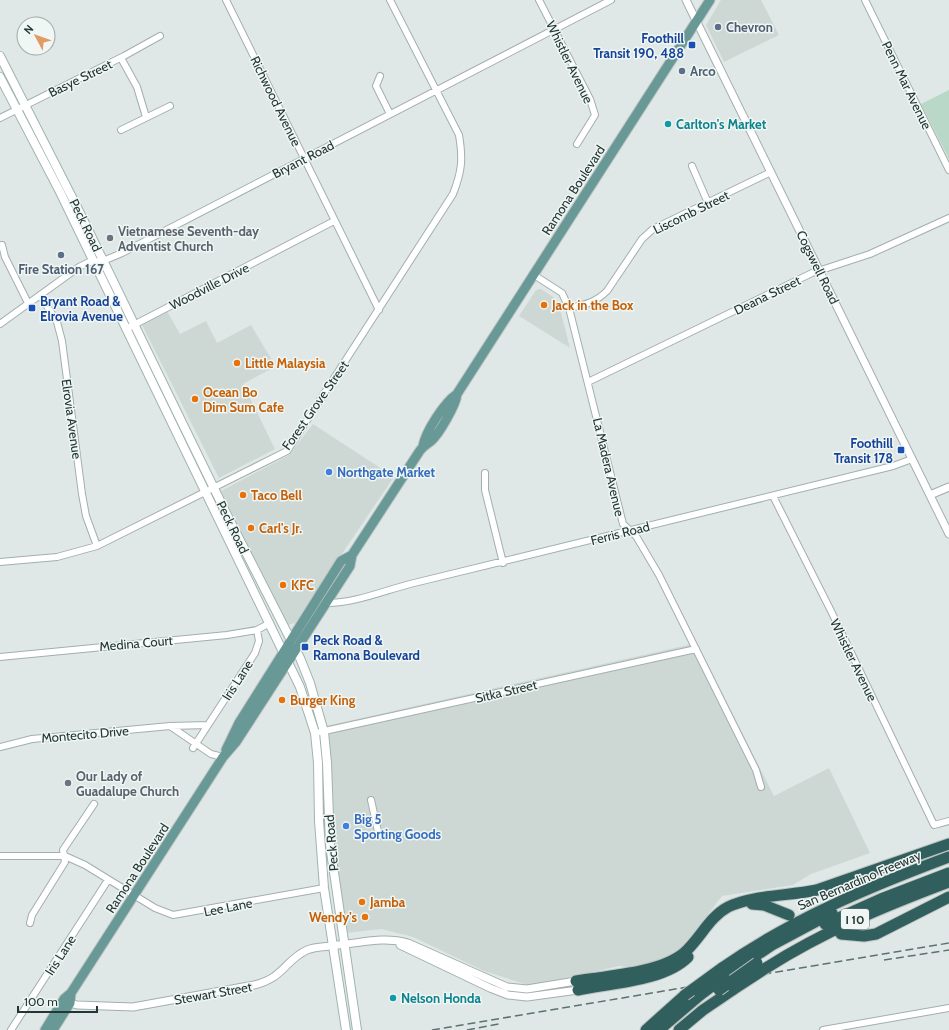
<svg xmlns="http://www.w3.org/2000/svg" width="949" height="1030" font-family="Cabin,sans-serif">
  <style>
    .built { fill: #cdd8d5 }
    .green { fill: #bad8c7 }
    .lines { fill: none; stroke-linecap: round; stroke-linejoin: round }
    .minor-casing { stroke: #a3afad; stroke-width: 8 }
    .tertiary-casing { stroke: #a3afad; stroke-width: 9 }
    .secondary-casing { stroke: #a0b3af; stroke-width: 10 }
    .primary-casing { stroke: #bdc3c2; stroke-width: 11 }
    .motorway-casing { stroke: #bdc3c2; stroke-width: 13 }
    .minor { stroke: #fff; stroke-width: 6 }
    .tertiary { stroke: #fff; stroke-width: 7 }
    .secondary { stroke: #fff; stroke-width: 8 }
    .primary { stroke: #689996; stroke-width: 9 }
    .motorway { stroke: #315f5e; stroke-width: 11 }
    .rail { stroke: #5c7270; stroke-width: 1.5; stroke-dasharray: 8 4; stroke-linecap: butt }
    .motorway-bridge-casing { stroke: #bdc3c2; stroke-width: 13; stroke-linecap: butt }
    .motorway-bridge { stroke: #315f5e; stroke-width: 11 }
    .service-dot { fill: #5c6f8a; stroke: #eff6f3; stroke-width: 1.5 }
    .transit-dot { fill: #1a4fb4; stroke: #eff6f3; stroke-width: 1.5 }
    .culture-dot { fill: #0f9aa8; stroke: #eff6f3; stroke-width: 1.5 }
    .worship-dot { fill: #6b7280; stroke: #eff6f3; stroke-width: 1.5 }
    .food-dot { fill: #e8710a; stroke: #eff6f3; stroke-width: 1.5 }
    .shop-dot { fill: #3f7fe0; stroke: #eff6f3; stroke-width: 1.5 }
    .labels { text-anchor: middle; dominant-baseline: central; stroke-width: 3; stroke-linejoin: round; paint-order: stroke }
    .shield { fill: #eff6f3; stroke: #60706e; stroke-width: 1 }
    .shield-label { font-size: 12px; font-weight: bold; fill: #223735 }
    .service-label { font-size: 13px; font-weight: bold; fill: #4e5e75; stroke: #eff6f3; text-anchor: start }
    .transit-label { font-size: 13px; font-weight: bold; fill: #164399; stroke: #eff6f3; text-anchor: end }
    .street-label { font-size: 13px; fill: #223735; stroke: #eff6f3 }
    .culture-label { font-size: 13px; font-weight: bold; fill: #0d838f; stroke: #eff6f3; text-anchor: start }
    .worship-label { font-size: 13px; font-weight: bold; fill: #5b616d; stroke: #eff6f3; text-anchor: start }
    .food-label { font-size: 13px; font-weight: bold; fill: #c56008; stroke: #eff6f3; text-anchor: start }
    .shop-label { font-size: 13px; font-weight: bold; fill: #366cbe; stroke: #eff6f3; text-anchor: start }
  </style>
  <rect width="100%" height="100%" fill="#dfe8e6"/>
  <!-- built -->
  <path class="built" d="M 721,0 L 761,0 L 779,35 L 724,62 L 706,25 Z
    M 541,289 L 553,297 L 559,305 L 570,348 L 519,316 L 536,290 Z
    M 167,311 L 180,334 L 206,321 L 217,343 L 251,325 L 273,362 L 271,369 L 243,384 L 275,449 L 219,478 L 142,325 Z
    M 313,424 L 394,477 L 295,623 L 288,625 L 286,623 L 221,491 L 289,455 Z
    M 697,643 L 774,796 L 829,768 L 870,853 L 811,874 L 793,885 L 722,896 L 682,948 L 644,969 L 619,966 L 531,986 L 484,971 L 413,937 L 381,929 L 346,933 L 333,858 L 326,726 Z"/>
  <!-- green -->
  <path class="green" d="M 949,90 L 949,159 L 921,104 Z"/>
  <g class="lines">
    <defs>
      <path id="minor" d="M 226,0 L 379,310
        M 539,0 L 590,99 L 595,115 L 577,144
        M 865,0 L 949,170
        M 121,58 L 137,87 L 146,117
        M 380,76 L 376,86 L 390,114
        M 0,118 L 124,56 L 160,36
        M 121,130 L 170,106
        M 692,166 L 708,203
        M 2,245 L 5,257 L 28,303
        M 534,275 L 562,293 L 569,308 L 623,524 L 636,536 L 659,575 L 756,770 L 761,787
        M 40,295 L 57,322 L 62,341 L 82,494 L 86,516 L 97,546
        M 569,308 C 585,305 596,302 607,291 L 642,239 L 653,229 L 771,172
        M 0,324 L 79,267 L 89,262 L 103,261 L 122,253 L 611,0
        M 126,329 L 334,221
        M 588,382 L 812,273 L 870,254 L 949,218
        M 485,473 L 485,490 L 503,563
        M 773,496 L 831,611 L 934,825 L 949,821
        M 0,562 L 57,557 L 97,546 L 287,451 L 453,194 C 462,171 463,159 459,135 L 390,0
        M 327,603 C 355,603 383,591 410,584 L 893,466 L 912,459
        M 0,657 L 227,635 L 257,630 L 270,623
        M 170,726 L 211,754 L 223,757
        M 320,732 L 696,649
        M 0,747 L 32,739 L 170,726 L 208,725
        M 193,748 L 255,653 L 259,641 L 257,630
        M 371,800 L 379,836
        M 0,856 L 65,856 L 85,865 L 155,908 L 173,915 L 324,888
        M 30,923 L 32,915 L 65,862 L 63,850 L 94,804
        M 11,1030 L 108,880
        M 823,1030 L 949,1008"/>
      <path id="tertiary" d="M 686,0 L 949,534
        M 930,495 L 949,487
        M 400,945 L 490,988 L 508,995 L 527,997 L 578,990
        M 70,1003 L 77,1005 L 133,1007 L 254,985 C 284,978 285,960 307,950 C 316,946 328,947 338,945 C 362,943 383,936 408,943 L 507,987 L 527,989 L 576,981"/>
      <path id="secondary" d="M 0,56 L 77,207 L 228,517 L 300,658 L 310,683 L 324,732 L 327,763 L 330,845 L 357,1030
        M 0,77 L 60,192 L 300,687 L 315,733 L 318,763 L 319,821 L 324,888 L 346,1030"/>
      <path id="primary" d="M 423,446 C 426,431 444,403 457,394 L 710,0
        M 226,750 L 239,723 L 341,561 L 352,555
        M 45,1030 L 64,999 L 71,993 L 223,757 L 236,742 L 350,566 L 352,555 L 419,452 C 422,447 426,445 431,441 C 439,434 456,405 457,394
        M 53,1030 L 70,1003 L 71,993"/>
      <path id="motorway" d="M 752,904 L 764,905 L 789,915
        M 825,924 L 881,899 L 949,873
        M 841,934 L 864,936 L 876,934 L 949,897
        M 722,968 C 792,919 869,887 949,857
        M 766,968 C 824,931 885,906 949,882
        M 728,974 L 772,945 L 832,913
        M 576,981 C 607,976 660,973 684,953 C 700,939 709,917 728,907 C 752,895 789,896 817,890 L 949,844
        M 578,990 C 612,983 664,981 688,957
        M 646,1030 L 685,995
        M 659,1030 L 700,995
        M 679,1030 L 703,1010 L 734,989"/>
    </defs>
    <!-- minor casing -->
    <use href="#minor" class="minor-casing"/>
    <!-- tertiary casing -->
    <use href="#tertiary" class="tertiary-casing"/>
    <!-- secondary casing -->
    <use href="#secondary" class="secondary-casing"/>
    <!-- primary casing -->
    <use href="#primary" class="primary-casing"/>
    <!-- motorway casing -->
    <use href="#motorway" class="motorway-casing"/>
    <!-- minor -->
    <use href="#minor" class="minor"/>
    <!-- tertiary -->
    <use href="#tertiary" class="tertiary"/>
    <!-- secondary -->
    <use href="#secondary" class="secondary"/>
    <!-- primary -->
    <use href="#primary" class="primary"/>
    <!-- motorway -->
    <use href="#motorway" class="motorway"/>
    <!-- rail -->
    <path class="rail" d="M 884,960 L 949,950
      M 432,1030 L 949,943
      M 467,1030 L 499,1024"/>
    <defs>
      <path id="motorway-bridge" d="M 734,989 L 766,968
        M 719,990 L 757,963
        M 685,995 L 722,968
        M 700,995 L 724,977"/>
    </defs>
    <!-- motorway-bridge casing -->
    <use href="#motorway-bridge" class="motorway-bridge-casing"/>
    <!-- motorway-bridge -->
    <use href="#motorway-bridge" class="motorway-bridge"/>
  </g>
  <!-- markers -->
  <g class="service-dot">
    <circle cx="718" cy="27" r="4"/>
    <circle cx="682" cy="71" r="4"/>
    <circle cx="61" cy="255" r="4"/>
  </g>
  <g class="transit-dot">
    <rect x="688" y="41" width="8" height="8" rx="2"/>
    <rect x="28" y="304" width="8" height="8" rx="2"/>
    <rect x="897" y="446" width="8" height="8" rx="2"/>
    <rect x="301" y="643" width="8" height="8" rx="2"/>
  </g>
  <g class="culture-dot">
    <circle cx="668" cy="124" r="4"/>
    <circle cx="393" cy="998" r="4"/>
  </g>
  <g class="worship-dot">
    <circle cx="110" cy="238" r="4"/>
    <circle cx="68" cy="783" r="4"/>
  </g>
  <g class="food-dot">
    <circle cx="544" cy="305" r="4"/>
    <circle cx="237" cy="363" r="4"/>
    <circle cx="195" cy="399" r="4"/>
    <circle cx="243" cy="495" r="4"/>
    <circle cx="251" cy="528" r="4"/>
    <circle cx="283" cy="585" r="4"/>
    <circle cx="282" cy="700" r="4"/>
    <circle cx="362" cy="902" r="4"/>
    <circle cx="365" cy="917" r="4"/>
  </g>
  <g class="shop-dot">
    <circle cx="329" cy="472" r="4"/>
    <circle cx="346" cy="826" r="4"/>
  </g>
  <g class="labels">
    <!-- shield labels -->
    <rect class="shield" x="841" y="909" width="28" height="20" rx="3"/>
    <g class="shield-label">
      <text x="855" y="919">I 10</text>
    </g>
    <!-- service labels -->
    <g class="service-label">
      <text x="726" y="27">Chevron</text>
      <text x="690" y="71">Arco</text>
      <text x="61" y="269" text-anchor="middle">Fire Station 167</text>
    </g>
    <!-- transit labels -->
    <g class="transit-label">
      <text x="684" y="38">Foothill<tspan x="684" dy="15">Transit 190, 488</tspan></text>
      <text x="40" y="301" text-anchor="start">Bryant Road &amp;<tspan x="40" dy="15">Elrovia Avenue</tspan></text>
      <text x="893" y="443">Foothill<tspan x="893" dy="15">Transit 178</tspan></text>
      <text x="313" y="640" text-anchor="start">Peck Road &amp;<tspan x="313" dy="15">Ramona Boulevard</tspan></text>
    </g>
    <!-- street labels -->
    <g class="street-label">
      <text transform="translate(570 62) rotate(64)">Whistler Avenue</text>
      <text transform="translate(80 78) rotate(-26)">Basye Street</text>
      <text transform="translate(907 85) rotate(64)">Penn Mar Avenue</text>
      <text transform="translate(276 101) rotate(64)">Richwood Avenue</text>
      <text transform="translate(303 159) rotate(-27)">Bryant Road</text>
      <text transform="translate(573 190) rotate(-57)">Ramona Boulevard</text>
      <text transform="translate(691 212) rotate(-26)">Liscomb Street</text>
      <text transform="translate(86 225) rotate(64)">Peck Road</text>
      <text transform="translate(818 267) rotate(64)">Cogswell Road</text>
      <text transform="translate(209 286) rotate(-27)">Woodville Drive</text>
      <text transform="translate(767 295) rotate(-26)">Deana Street</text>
      <text transform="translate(315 405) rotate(-55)">Forest Grove Street</text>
      <text transform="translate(72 419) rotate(82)">Elrovia Avenue</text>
      <text transform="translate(609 467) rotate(77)">La Madera Avenue</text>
      <text transform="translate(233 527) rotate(64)">Peck Road</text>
      <text transform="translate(620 533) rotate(-14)">Ferris Road</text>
      <text transform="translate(136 643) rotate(-5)">Medina Court</text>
      <text transform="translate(854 660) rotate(64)">Whistler Avenue</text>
      <text transform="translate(237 680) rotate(-57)">Iris Lane</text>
      <text transform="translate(506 691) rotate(-13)">Sitka Street</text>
      <text transform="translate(85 734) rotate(-5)">Montecito Drive</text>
      <text transform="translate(331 843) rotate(-95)">Peck Road</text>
      <text transform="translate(137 868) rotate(-57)">Ramona Boulevard</text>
      <text transform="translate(859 880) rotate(-23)">San Bernardino Freeway</text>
      <text transform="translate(228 907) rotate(-11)">Lee Lane</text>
      <text transform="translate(60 955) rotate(-57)">Iris Lane</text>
      <text transform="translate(213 993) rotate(-10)">Stewart Street</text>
    </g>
    <!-- culture labels -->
    <g class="culture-label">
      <text x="676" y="124">Carlton's Market</text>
      <text x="401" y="998">Nelson Honda</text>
    </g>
    <!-- worship labels -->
    <g class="worship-label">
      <text x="118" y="231">Vietnamese Seventh-day<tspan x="118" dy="15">Adventist Church</tspan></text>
      <text x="76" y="776">Our Lady of<tspan x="76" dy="15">Guadalupe Church</tspan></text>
    </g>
    <!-- food labels -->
    <g class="food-label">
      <text x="552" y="305">Jack in the Box</text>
      <text x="245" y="363">Little Malaysia</text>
      <text x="203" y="392">Ocean Bo<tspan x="203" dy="15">Dim Sum Cafe</tspan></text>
      <text x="251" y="495">Taco Bell</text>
      <text x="259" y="528">Carl's Jr.</text>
      <text x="291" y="585">KFC</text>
      <text x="290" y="700">Burger King</text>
      <text x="370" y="902">Jamba</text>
      <text x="357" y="917" text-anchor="end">Wendy's</text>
    </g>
    <!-- shop labels -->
    <g class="shop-label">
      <text x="337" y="472">Northgate Market</text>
      <text x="354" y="819">Big 5<tspan x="354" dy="15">Sporting Goods</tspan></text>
    </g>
  </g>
  <!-- north arrow -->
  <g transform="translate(36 36) rotate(311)"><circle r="19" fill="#eff6f3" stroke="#9daaa7"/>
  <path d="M0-3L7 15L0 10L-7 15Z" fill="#e29a63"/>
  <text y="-6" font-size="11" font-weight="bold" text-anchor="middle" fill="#223735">N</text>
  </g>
  <!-- scale -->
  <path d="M18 1006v6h79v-6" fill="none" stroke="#223735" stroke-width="2"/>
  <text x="24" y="1006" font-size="12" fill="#223735" stroke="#eff6f3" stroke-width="3" paint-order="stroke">100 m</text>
</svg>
